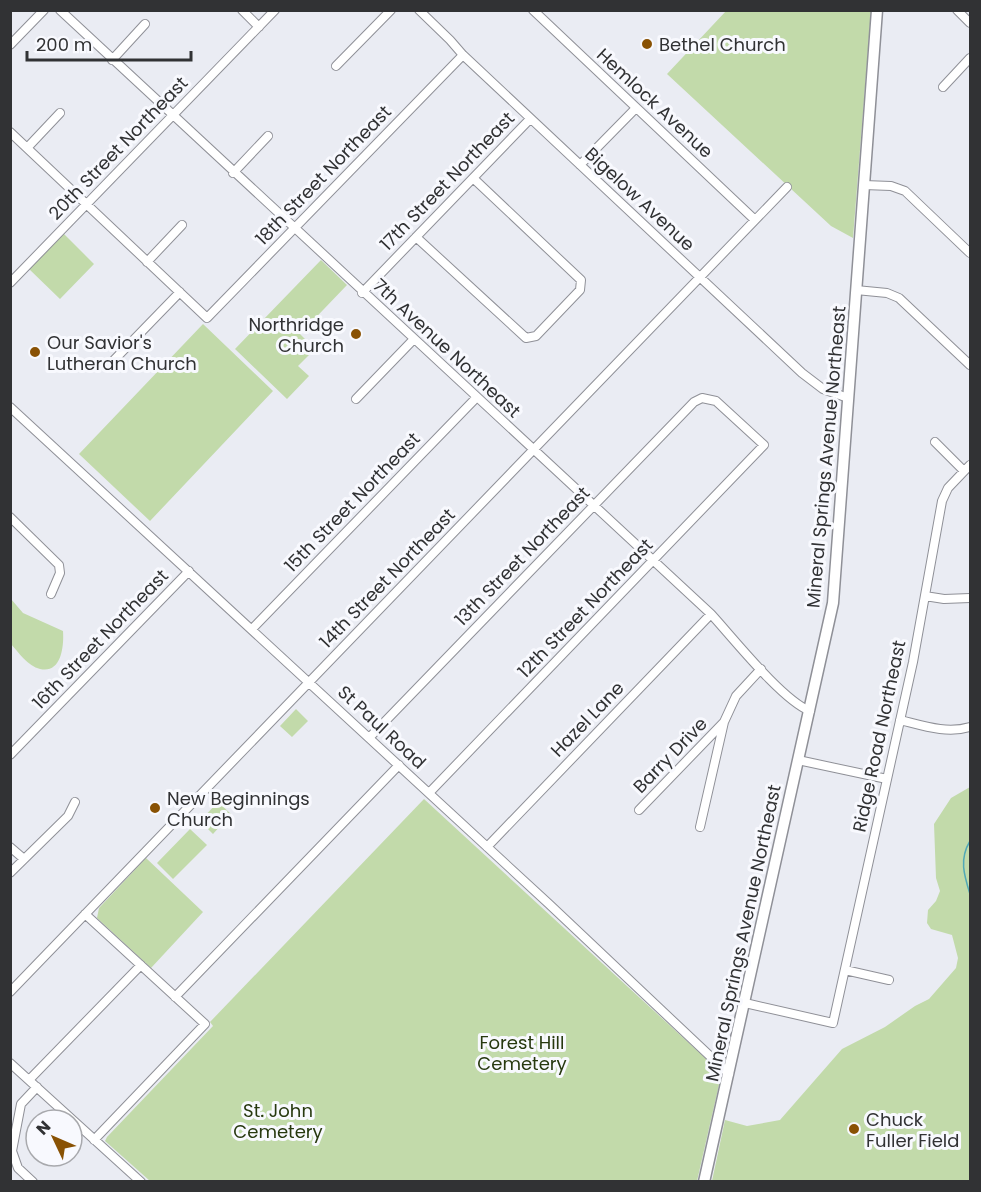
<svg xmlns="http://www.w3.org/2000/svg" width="981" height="1192" font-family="Poppins,sans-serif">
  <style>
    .green { fill: #c2daaa }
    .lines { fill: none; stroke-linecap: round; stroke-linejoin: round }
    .stream { stroke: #52a9b6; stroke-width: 1.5 }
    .minor-casing { stroke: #8f9097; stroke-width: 10 }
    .major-casing { stroke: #8f9097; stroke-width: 13 }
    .minor { stroke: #fff; stroke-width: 8 }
    .major { stroke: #fff; stroke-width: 10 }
    .poi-dot { fill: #895204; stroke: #f8f9fe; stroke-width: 2 }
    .labels { text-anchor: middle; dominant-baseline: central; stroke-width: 6; stroke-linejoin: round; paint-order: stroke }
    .poi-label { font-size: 18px; fill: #313234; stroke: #f8f9fe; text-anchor: start }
    .street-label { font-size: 18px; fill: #313234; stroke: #f8f9fe }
    .park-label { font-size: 18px; fill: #27390f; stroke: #f8f9fe }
  </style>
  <rect width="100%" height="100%" fill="#eaecf3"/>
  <!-- green -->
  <path class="green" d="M 726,11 L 871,11 L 853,238 L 831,226 L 667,74 Z
    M 64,234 L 94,264 L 60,299 L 29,269 Z
    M 321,260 L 347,285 L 300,334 L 315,349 L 298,366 L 309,376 L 287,399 L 235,349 Z
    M 203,324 L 273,391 L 150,521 L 79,454 Z
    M 11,599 L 23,613 L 63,631 C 64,645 62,674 40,669 C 28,666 18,652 11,644 Z
    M 296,709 L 308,721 L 292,737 L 280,726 Z
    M 970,787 L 970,1181 L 712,1181 L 725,1120 L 747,1126 L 780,1120 L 842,1049 L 885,1027 L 915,1006 L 929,999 L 956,968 L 958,958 L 952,935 L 931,929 L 927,923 L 928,910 L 936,901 L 940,891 L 936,878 L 934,824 L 951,798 Z
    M 424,799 L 716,1068 L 721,1076 L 697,1181 L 150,1181 L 105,1141 L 107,1137 L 213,1026 L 210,1022 Z
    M 218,802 L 231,814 L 213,834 L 200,821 Z
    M 190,829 L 207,845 L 173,879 L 157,863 Z
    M 146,858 L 203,912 L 151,968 L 97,918 L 99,908 Z"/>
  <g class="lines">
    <!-- stream -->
    <path class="stream" d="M 970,841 C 959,859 964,875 970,894"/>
    <defs>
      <path id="minor" d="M 60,10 L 711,614 C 733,638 782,700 810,711
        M 242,10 L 259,27
        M 419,10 L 450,40 L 463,55 L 802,373 L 823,389 L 848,398
        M 533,10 L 755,220
        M 957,10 L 970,23
        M 10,45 L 44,10
        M 112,60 L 145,24
        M 336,66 L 391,10
        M 943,87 L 970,58
        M 10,132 L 207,318 L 463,55
        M 27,148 L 60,113
        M 580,165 L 636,108
        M 233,173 L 268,136
        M 864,185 L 891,186 L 905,191 L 970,253
        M 416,237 L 526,338 L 536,336 L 580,290 L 581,280 L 473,178
        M 147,262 L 182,225
        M 10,283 L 275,10
        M 856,290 L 887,293 L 899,298 L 970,365
        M 362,293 L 530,119
        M 114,360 L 180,292
        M 356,399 L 413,340
        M 10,407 L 549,904 L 729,1074
        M 935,442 L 964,471
        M 10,517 L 59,565 L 60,573 L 51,594
        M 925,596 L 944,599 L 970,598
        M 252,629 L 476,398
        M 900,720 C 924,726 947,734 970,727
        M 369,738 L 694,402 L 702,398 L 716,401 L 764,445 L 429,793
        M 10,755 L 189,571
        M 798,760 L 887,779
        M 639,810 L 724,722 L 736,696 L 761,669
        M 700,827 L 724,722
        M 10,847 L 24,859
        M 487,847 L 711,614
        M 10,873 L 68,816 L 75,802
        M 85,914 L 205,1024 L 94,1140
        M 845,970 L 889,980
        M 10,992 L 787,187
        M 175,997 L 399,765
        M 745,1003 L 833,1023 L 913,662 L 942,501 L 948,488 L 970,465
        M 10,1063 L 141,1182
        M 29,1080 L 141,965
        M 33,1182 L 18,1168 L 12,1151 L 21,1104 L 37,1087"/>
      <path id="major" d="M 704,1182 L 833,603 L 877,10"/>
    </defs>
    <!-- minor casing -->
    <use href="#minor" class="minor-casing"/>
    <!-- major casing -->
    <use href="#major" class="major-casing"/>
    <!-- minor -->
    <use href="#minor" class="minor"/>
    <!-- major -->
    <use href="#major" class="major"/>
  </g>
  <!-- markers -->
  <g class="poi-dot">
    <circle cx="647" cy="44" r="6"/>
    <circle cx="356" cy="334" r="6"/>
    <circle cx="35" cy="352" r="6"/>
    <circle cx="155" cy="808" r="6"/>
    <circle cx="854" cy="1129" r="6"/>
  </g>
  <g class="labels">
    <!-- poi labels -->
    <g class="poi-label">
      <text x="659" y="44">Bethel Church</text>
      <text x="344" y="324" text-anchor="end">Northridge<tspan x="344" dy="21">Church</tspan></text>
      <text x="47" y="342">Our Savior's<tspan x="47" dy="21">Lutheran Church</tspan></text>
      <text x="167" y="798">New Beginnings<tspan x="167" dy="21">Church</tspan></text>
      <text x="866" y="1119">Chuck<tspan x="866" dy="21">Fuller Field</tspan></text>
    </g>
    <!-- street labels -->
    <g class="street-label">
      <text transform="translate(655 103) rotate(43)">Hemlock Avenue</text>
      <text transform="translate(118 148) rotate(-46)">20th Street Northeast</text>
      <text transform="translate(323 175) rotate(-46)">18th Street Northeast</text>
      <text transform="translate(447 181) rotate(-46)">17th Street Northeast</text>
      <text transform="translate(640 199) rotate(43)">Bigelow Avenue</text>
      <text transform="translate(447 348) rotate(43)">7th Avenue Northeast</text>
      <text transform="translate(826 457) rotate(-85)">Mineral Springs Avenue Northeast</text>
      <text transform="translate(352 502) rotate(-46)">15th Street Northeast</text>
      <text transform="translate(522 556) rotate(-46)">13th Street Northeast</text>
      <text transform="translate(387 578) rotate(-46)">14th Street Northeast</text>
      <text transform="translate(585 608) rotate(-46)">12th Street Northeast</text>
      <text transform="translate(100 639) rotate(-46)">16th Street Northeast</text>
      <text transform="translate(587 719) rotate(-46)">Hazel Lane</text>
      <text transform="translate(382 727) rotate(43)">St Paul Road</text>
      <text transform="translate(879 736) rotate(-78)">Ridge Road Northeast</text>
      <text transform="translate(670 755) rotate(-46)">Barry Drive</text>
      <text transform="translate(743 933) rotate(-78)">Mineral Springs Avenue Northeast</text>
    </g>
    <!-- park labels -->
    <g class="park-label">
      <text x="522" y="1042">Forest Hill<tspan x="522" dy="21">Cemetery</tspan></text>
      <text x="278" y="1110">St. John<tspan x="278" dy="21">Cemetery</tspan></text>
    </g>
  </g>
  <!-- border -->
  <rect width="981" height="1192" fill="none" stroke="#313234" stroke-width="24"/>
  <!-- north arrow -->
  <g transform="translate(54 1138) rotate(314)"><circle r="28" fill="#f8f9fe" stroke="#a8a9ad" stroke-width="1.5"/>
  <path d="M0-4.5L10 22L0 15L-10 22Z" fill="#895204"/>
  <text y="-9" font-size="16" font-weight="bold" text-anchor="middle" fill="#313234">N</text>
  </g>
  <!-- scale -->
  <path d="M27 51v9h164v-9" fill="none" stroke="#313234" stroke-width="3"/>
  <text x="36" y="51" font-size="18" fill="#313234" stroke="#f8f9fe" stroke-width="4.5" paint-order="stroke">200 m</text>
</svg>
